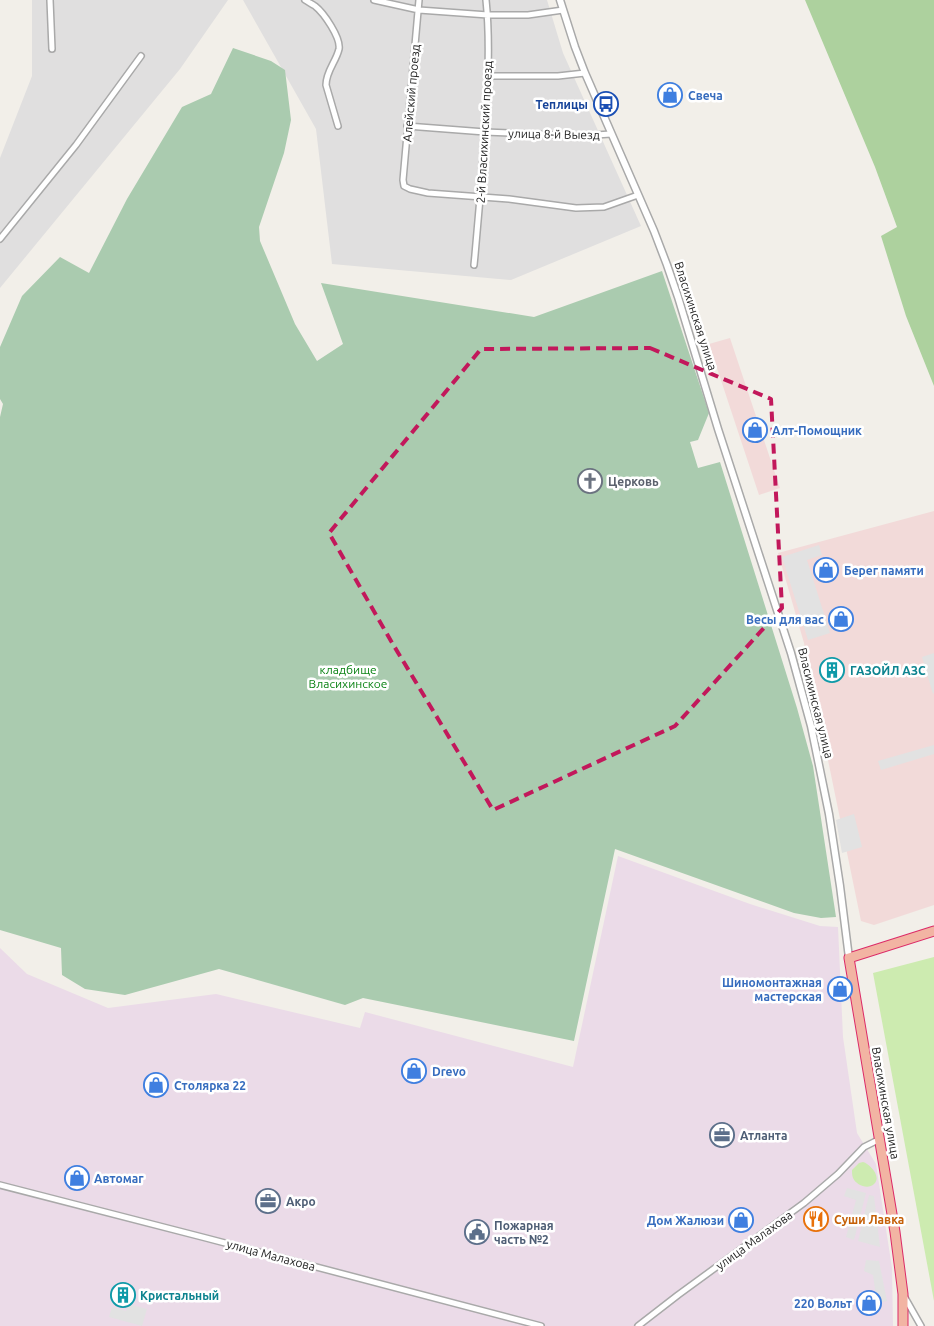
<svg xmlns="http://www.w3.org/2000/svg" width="934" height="1326" font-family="Ubuntu,sans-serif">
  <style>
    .residential { fill: #e0dfdf }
    .commercial { fill: #f2dad9 }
    .industrial { fill: #ebdbe8 }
    .grass { fill: #cdebb0 }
    .forest { fill: #add19e }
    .cemetery { fill: #aacbaf }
    .parking { fill: #e2e2e2 }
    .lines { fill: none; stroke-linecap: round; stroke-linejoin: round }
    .minor-casing { stroke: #a9a9a9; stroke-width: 8 }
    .tertiary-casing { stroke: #a9a9a9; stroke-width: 9 }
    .trunk-casing { stroke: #dc2a67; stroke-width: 11 }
    .minor { stroke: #fff; stroke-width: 5 }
    .tertiary { stroke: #fff; stroke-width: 6 }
    .trunk { stroke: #f2b4a3; stroke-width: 9 }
    .marked { fill: none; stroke: #c2185b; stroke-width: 4; stroke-dasharray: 10 6; stroke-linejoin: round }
    .labels { text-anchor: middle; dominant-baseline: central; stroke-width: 5; stroke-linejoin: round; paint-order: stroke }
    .street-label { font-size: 12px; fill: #222; stroke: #fff }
    .shop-label { font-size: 12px; font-weight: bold; fill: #366cbe; stroke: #fff; text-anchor: start }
    .transit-label { font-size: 12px; font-weight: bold; fill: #164399; stroke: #fff; text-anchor: end }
    .worship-label { font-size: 12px; font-weight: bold; fill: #5b616d; stroke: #fff; text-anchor: start }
    .park-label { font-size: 12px; fill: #0c8416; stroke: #fff }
    .culture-label { font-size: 12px; font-weight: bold; fill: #0d838f; stroke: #fff; text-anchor: start }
    .service-label { font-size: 12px; font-weight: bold; fill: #4e5e75; stroke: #fff; text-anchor: start }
    .food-label { font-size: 12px; font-weight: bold; fill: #c56008; stroke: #fff; text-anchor: start }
  </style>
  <rect width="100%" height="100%" fill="#f2efe9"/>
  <!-- residential -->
  <path class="residential" d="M 32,0 L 228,0 L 180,69 L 0,288 L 0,158 L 32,76 Z
    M 243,0 L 547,0 L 563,53 L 641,226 L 511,280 L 332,264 L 316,129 Z"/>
  <!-- commercial -->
  <path class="commercial" d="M 730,338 L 780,488 L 759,495 L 709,344 Z
    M 934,511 L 934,905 L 874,925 L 861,921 L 804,643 L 778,553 Z"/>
  <!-- industrial -->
  <path class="industrial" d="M 618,856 L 750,904 L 820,926 L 838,927 L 843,1037 L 857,1133 L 876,1164 L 892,1268 L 893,1326 L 0,1326 L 0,948 L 27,974 L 108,1008 L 216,994 L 360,1028 L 365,1012 L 573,1067 Z"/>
  <!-- grass -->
  <path class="grass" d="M 934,957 L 934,1301 L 873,973 Z
    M 863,1162 C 870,1164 882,1177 874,1184 C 868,1190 856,1185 853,1178 C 852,1175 852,1173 852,1170 L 859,1163 Z"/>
  <!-- forest -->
  <path class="forest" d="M 805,0 L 934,0 L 934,386 L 906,316 L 881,236 L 897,227 L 875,167 Z"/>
  <!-- cemetery -->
  <path class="cemetery" d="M 233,48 L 271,61 L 285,70 L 291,120 L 284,153 L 259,227 L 260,241 L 295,324 L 317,361 L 343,344 L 321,283 L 534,317 L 662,271 L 709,413 L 698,440 L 690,442 L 698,468 L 720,462 L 797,708 L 813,766 L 836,917 L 821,918 L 794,913 L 615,849 L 574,1041 L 363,998 L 345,1005 L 219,969 L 125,995 L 85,989 L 62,975 L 61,948 L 0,930 L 0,417 L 3,404 L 0,399 L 0,347 L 22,296 L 60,257 L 89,273 L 127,199 L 182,107 L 211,94 Z"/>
  <!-- parking -->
  <path class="parking" d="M 819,545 L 822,555 L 807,560 L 830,633 L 808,640 L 782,557 Z
    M 934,653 L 934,693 L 933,694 L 922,657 Z
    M 934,745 L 934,754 L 881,770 L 878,761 Z
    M 854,814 L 862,847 L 842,853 L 836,820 Z
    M 847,1188 L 866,1193 L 854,1240 L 846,1237 L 856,1200 L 844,1196 Z
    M 869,1195 L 874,1196 L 880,1247 L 858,1241 Z
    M 866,1260 L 879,1261 L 887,1301 L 877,1303 L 873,1275 L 864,1271 Z
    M 128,1304 L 147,1309 L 142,1326 L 109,1317 L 112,1307 L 126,1311 Z"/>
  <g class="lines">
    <defs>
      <path id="minor" d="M 50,0 L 52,49
        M 305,0 C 308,2 312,4 315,6 C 324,13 341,38 339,49 C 336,62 326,71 326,85 L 338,126
        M 374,0 L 419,10 L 488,15 L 528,15 L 563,10
        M 419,0 L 403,180 L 404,186 L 410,189 L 428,193 L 509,199 L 576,208 L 604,207 L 638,195
        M 488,76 L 558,76 L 585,73
        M 407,126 L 485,132 L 580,136 L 611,134
        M 0,239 L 76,145 L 141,56
        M 474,265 C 479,215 483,165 486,115 C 488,77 490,38 486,0
        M 0,1185 L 206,1238 L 541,1326
        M 904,1296 L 921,1326
        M 638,1326 L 678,1295 L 804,1203 L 838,1174 L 864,1147 L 880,1139"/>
      <path id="tertiary" d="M 560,0 L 575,47 L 585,73 L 654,231 L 667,265 L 678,297 L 718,429 L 791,653 L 811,726 L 829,814 L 840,886 L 849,958"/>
      <path id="trunk" d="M 903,1326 L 903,1294 L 895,1232 L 849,958 L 934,931"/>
    </defs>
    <!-- minor casing -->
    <use href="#minor" class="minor-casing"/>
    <!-- tertiary casing -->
    <use href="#tertiary" class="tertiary-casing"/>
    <!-- trunk casing -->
    <use href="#trunk" class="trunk-casing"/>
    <!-- minor -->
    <use href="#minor" class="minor"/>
    <!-- tertiary -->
    <use href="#tertiary" class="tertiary"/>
    <!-- trunk -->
    <use href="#trunk" class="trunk"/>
  </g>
  <!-- marked area -->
  <path class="marked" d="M 650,348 L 771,399 L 782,608 L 675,726 L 493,810 L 391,641 L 329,533 L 481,349 Z"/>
  <!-- icons -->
  <defs>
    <symbol id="shop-ring" viewBox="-11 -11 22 22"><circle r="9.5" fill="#fff" stroke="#3f7fe0" stroke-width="1.5"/><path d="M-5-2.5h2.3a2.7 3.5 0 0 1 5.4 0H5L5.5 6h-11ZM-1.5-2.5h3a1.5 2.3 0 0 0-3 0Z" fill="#3f7fe0"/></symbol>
    <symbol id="bus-ring" viewBox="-11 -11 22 22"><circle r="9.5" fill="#fff" stroke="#1a4fb4" stroke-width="1.5"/><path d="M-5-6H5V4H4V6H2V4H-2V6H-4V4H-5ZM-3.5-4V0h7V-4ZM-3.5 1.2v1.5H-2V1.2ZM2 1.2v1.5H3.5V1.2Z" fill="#1a4fb4"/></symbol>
    <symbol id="church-ring" viewBox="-11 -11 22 22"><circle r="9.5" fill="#fff" stroke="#6b7280" stroke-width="1.5"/><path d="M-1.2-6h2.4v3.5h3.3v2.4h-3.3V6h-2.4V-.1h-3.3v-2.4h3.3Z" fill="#6b7280"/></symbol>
    <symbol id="building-ring" viewBox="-11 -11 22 22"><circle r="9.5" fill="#fff" stroke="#0f9aa8" stroke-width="1.5"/><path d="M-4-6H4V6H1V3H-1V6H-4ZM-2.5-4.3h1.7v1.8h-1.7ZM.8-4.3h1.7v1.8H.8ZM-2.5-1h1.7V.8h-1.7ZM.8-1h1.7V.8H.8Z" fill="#0f9aa8"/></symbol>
    <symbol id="office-ring" viewBox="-11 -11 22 22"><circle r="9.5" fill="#fff" stroke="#5c6f8a" stroke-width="1.5"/><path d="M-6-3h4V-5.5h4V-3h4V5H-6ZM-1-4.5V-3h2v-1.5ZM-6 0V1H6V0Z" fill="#5c6f8a"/></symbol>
    <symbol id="restaurant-ring" viewBox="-11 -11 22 22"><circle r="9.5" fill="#fff" stroke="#e8710a" stroke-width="1.5"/><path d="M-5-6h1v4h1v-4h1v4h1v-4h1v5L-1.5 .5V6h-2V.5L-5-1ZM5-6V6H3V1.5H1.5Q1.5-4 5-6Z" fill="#e8710a"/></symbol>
    <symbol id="civic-ring" viewBox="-11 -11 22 22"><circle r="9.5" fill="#fff" stroke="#5c6f8a" stroke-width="1.5"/><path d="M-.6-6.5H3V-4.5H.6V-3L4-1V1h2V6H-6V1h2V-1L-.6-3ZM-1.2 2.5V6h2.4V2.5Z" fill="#5c6f8a"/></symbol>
  </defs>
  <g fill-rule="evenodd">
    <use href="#shop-ring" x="656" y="81" width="28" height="28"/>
    <use href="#bus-ring" x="592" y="90" width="28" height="28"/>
    <use href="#shop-ring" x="741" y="416" width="28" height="28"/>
    <use href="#church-ring" x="576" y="467" width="28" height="28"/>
    <use href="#shop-ring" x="812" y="556" width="28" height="28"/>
    <use href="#shop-ring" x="827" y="605" width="28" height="28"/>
    <use href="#building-ring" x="818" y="656" width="28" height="28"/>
    <use href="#shop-ring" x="826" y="975" width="28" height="28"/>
    <use href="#shop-ring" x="400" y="1057" width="28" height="28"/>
    <use href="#shop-ring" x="142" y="1071" width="28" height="28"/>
    <use href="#office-ring" x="708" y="1121" width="28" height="28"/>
    <use href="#shop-ring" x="63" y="1164" width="28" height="28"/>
    <use href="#office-ring" x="254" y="1187" width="28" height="28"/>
    <use href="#restaurant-ring" x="802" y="1205" width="28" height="28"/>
    <use href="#shop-ring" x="727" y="1206" width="28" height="28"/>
    <use href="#civic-ring" x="463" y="1218" width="28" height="28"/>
    <use href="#building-ring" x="109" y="1281" width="28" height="28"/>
    <use href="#shop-ring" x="855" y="1289" width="28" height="28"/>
  </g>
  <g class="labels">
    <!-- street labels -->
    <g class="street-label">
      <text transform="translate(411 93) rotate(-85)">Алейский проезд</text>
      <text transform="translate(484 132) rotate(-87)">2-й Власихинский проезд</text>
      <text transform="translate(554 134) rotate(1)">улица 8-й Выезд</text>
      <text transform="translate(696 316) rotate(72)">Власихинская улица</text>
      <text transform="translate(816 703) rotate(76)">Власихинская улица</text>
      <text transform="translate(886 1103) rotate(80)">Власихинская улица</text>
      <text transform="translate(754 1240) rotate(-36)">улица Малахова</text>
      <text transform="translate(271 1255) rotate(15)">улица Малахова</text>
    </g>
    <!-- shop labels -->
    <g class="shop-label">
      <text x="688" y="95">Свеча</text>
      <text x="772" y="430">Алт-Помощник</text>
      <text x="844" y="570">Берег памяти</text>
      <text x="824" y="619" text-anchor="end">Весы для вас</text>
      <text x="822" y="982" text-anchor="end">Шиномонтажная<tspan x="822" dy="14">мастерская</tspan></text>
      <text x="432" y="1071">Drevo</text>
      <text x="174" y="1085">Столярка 22</text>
      <text x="94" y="1178">Автомаг</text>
      <text x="724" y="1220" text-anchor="end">Дом Жалюзи</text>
      <text x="852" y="1303" text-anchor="end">220 Вольт</text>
    </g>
    <!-- transit labels -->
    <g class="transit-label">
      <text x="588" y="104">Теплицы</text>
    </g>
    <!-- worship labels -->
    <g class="worship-label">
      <text x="608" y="481">Церковь</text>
    </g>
    <!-- park labels -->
    <g class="park-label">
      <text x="348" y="669">кладбище<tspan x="348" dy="14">Власихинское</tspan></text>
    </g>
    <!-- culture labels -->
    <g class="culture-label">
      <text x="850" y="670">ГАЗОЙЛ АЗС</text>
      <text x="140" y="1295">Кристальный</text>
    </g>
    <!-- service labels -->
    <g class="service-label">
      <text x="740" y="1135">Атланта</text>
      <text x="286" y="1201">Акро</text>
      <text x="494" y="1225">Пожарная<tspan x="494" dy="14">часть №2</tspan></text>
    </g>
    <!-- food labels -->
    <g class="food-label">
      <text x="834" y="1219">Суши Лавка</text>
    </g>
  </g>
</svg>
